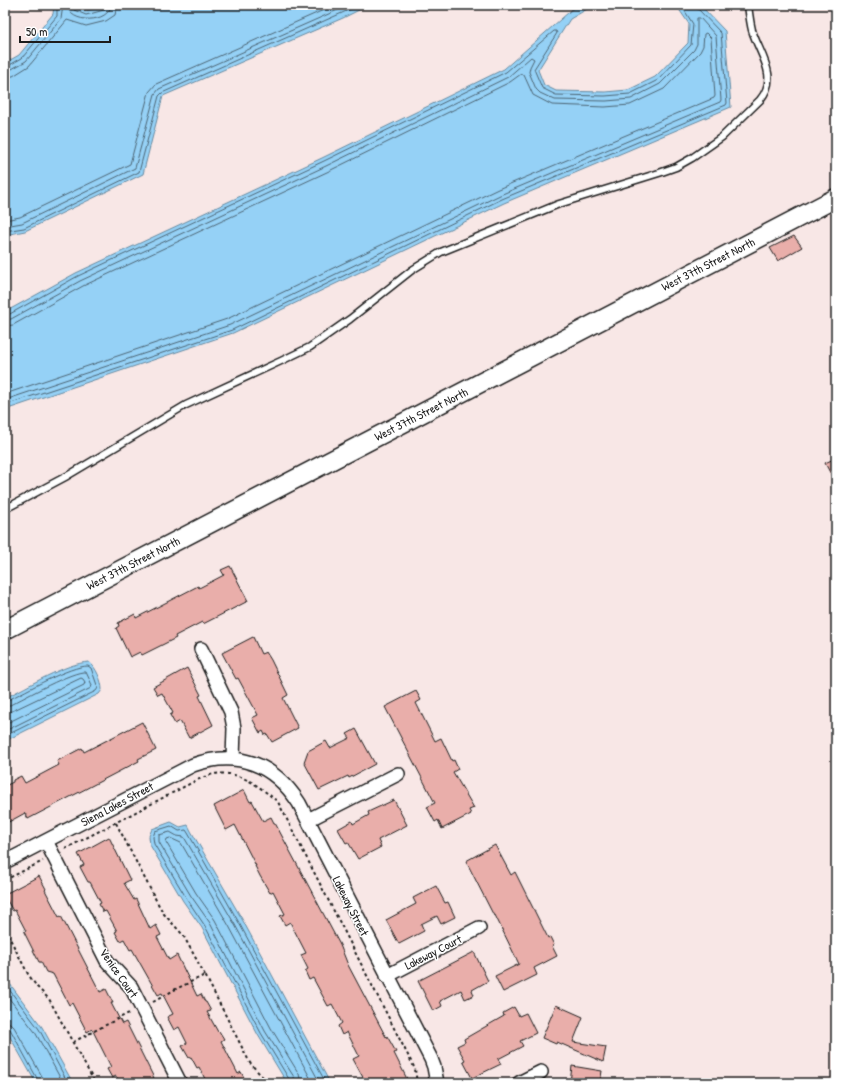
<svg xmlns="http://www.w3.org/2000/svg" width="841" height="1088" font-family="'Patrick Hand',sans-serif">
  <style>
    .water { fill: #95d1f6; stroke: #65899f }
    .lines { fill: none; stroke-linecap: round; stroke-linejoin: round }
    .shore { stroke: #4c6473; stroke-width: 1 }
    .building { fill: #e9aeaa; stroke: #1c1c1c }
    .lane-casing { stroke: #1c1c1c; stroke-width: 9 }
    .street-casing { stroke: #1c1c1c; stroke-width: 16 }
    .secondary-casing { stroke: #1c1c1c; stroke-width: 21 }
    .path { stroke: #1c1c1c; stroke-width: 2; stroke-dasharray: 3 3; stroke-linecap: butt }
    .lane { stroke: #fff; stroke-width: 6 }
    .street { stroke: #fff; stroke-width: 13 }
    .secondary { stroke: #fff; stroke-width: 18 }
    .labels { text-anchor: middle; dominant-baseline: central; stroke-width: 3; stroke-linejoin: round; paint-order: stroke }
    .street-label { font-size: 12px; fill: #1c1c1c; stroke: #fff }
  </style>
  <rect width="100%" height="100%" fill="#f8e7e6"/>
  <filter id="ink" filterUnits="userSpaceOnUse"><feTurbulence type="fractalNoise" baseFrequency=".025" numOctaves="2"/><feDisplacementMap in="SourceGraphic" scale="8" xChannelSelector="R" yChannelSelector="G"/><feConvolveMatrix kernelMatrix="1 2 1 2 8 2 1 2 1" color-interpolation-filters="sRGB"/></filter>
  <g filter="url(#ink)">
    <!-- water -->
    <path class="water" d="M 54,5 L 74,5 L 86,11 L 106,5 L 369,5 L 343,18 L 163,96 L 143,174 L 25,231 L 5,235 L 5,63 L 19,55 L 53,14 Z
      M 577,5 L 594,5 L 570,19 L 538,70 L 544,85 L 556,91 L 605,92 L 628,90 L 655,77 L 688,43 L 689,24 L 676,5 L 700,5 L 725,31 L 731,107 L 504,203 L 233,333 L 5,410 L 5,312 L 76,273 L 322,158 L 504,69 Z
      M 89,662 C 96,667 102,681 102,690 L 99,694 L 5,741 L 5,698 C 27,687 66,663 89,662 Z
      M 171,822 L 180,827 L 188,825 L 191,831 L 242,919 L 330,1083 L 287,1083 L 258,1035 L 202,928 L 183,901 L 150,845 L 149,836 L 152,829 Z
      M 5,975 L 10,984 L 42,1027 L 73,1083 L 36,1083 L 5,1028 Z"/>
    <g class="lines">
      <!-- shore -->
      <path class="shore" d="M 67,5 C 69,25 110,23 111,5
        M 72,5 L 74,10 L 86,15 L 104,10 L 106,5
        M 5,66 L 8,66 L 22,58 L 57,16 L 57,5
        M 5,71 L 10,70 L 26,61 L 61,19 L 63,5
        M 5,77 L 13,76 L 29,66 L 67,20 L 86,26 L 106,21 L 115,15 L 117,5
        M 5,220 L 20,217 L 130,164 L 149,92 L 156,84 L 335,5
        M 5,226 L 22,223 L 135,168 L 155,94 L 159,89 L 349,5
        M 5,231 L 24,228 L 139,172 L 159,96 L 162,93 L 360,5
        M 5,315 L 8,315 L 78,276 L 324,161 L 506,72 L 554,31 L 556,31 L 557,33 L 534,69 L 542,88 L 556,95 L 605,96 L 630,94 L 658,80 L 691,45 L 693,24 L 681,5
        M 5,320 L 11,319 L 80,281 L 326,166 L 508,77 L 531,57 L 534,59 L 530,67 L 529,72 L 536,89 L 540,93 L 555,100 L 606,101 L 631,99 L 660,84 L 694,50 L 697,44 L 697,18 L 700,18 L 716,36 L 721,100 L 720,102 L 500,195 L 230,325 L 5,400
        M 5,326 L 13,325 L 83,286 L 329,171 L 510,82 L 521,74 L 524,75 L 533,95 L 552,105 L 605,107 L 630,105 L 664,89 L 700,52 L 703,46 L 704,34 L 706,33 L 711,38 L 715,96 L 714,98 L 498,189 L 227,319 L 5,394
        M 5,405 L 232,330 L 502,199 L 726,105 L 727,103 L 721,33 L 698,9 L 697,5
        M 5,701 L 8,700 C 26,691 70,666 88,666 L 91,668 L 98,688 L 96,691 L 5,736
        M 5,706 L 10,705 C 24,698 74,670 86,672 L 92,685 L 91,688 L 5,731
        M 5,712 L 12,711 L 81,678 L 83,679 L 85,682 L 84,685 L 5,724
        M 5,984 L 39,1029 L 68,1083
        M 5,993 L 35,1032 L 63,1083
        M 5,1022 L 10,1023 L 14,1027 L 43,1078 L 44,1083
        M 5,1027 L 10,1029 L 38,1080 L 39,1083
        M 290,1083 L 289,1079 L 261,1033 L 205,926 L 187,899 L 154,844 L 153,837 L 155,831 L 171,826 L 179,831 L 186,830 L 188,833 L 238,921 L 326,1083
        M 295,1083 L 294,1077 L 265,1031 L 210,923 L 191,896 L 159,842 L 159,835 L 170,832 L 177,836 L 184,837 L 234,923 L 320,1083
        M 301,1083 L 299,1074 L 271,1028 L 215,920 L 196,893 L 166,842 L 167,839 L 170,838 L 181,843 L 229,926 L 313,1083"/>
    </g>
    <!-- building -->
    <path class="building" d="M 794,236 L 802,247 L 778,261 L 770,248 Z
      M 836,458 L 836,484 L 825,463 Z
      M 230,566 L 248,601 L 203,624 L 202,622 L 175,636 L 176,638 L 142,655 L 140,652 L 130,657 L 116,628 L 119,626 L 118,623 L 135,614 L 136,618 L 198,586 L 199,588 L 224,575 L 221,570 Z
      M 253,637 L 261,654 L 266,652 L 271,660 L 288,695 L 283,698 L 298,728 L 272,742 L 267,734 L 265,735 L 263,731 L 260,733 L 252,718 L 258,715 L 238,678 L 236,679 L 222,653 Z
      M 187,668 L 201,695 L 199,696 L 213,725 L 189,738 L 180,721 L 175,724 L 170,715 L 173,713 L 162,693 L 158,695 L 153,687 Z
      M 416,691 L 421,700 L 416,703 L 435,741 L 441,738 L 452,761 L 454,760 L 458,769 L 453,772 L 474,808 L 469,810 L 471,814 L 442,829 L 438,820 L 435,822 L 427,807 L 435,803 L 385,707 Z
      M 142,722 L 156,750 L 138,759 L 139,761 L 28,819 L 25,813 L 5,824 L 5,786 L 13,782 L 13,780 L 21,776 L 25,783 L 59,765 L 57,761 L 82,748 L 84,752 Z
      M 356,729 L 375,764 L 349,778 L 348,776 L 319,790 L 304,762 L 308,751 L 326,741 L 330,748 L 350,738 L 347,734 Z
      M 244,790 L 250,802 L 252,801 L 263,821 L 271,817 L 274,823 L 275,823 L 340,945 L 348,965 L 386,1037 L 387,1036 L 396,1052 L 394,1053 L 409,1083 L 366,1083 L 353,1059 L 359,1056 L 347,1032 L 342,1035 L 338,1026 L 342,1023 L 332,1004 L 328,1006 L 313,978 L 309,980 L 305,971 L 308,969 L 301,955 L 306,953 L 290,922 L 285,925 L 280,916 L 285,914 L 273,891 L 270,893 L 260,876 L 255,866 L 256,866 L 235,825 L 226,830 L 214,806 Z
      M 394,800 L 407,825 L 378,840 L 381,847 L 358,859 L 348,842 L 346,843 L 338,829 L 352,821 L 353,824 L 369,815 L 368,812 Z
      M 109,837 L 130,880 L 124,883 L 134,900 L 136,899 L 150,929 L 156,925 L 161,935 L 157,937 L 169,960 L 177,955 L 197,996 L 201,994 L 205,1002 L 206,1002 L 211,1011 L 207,1012 L 218,1032 L 219,1031 L 224,1039 L 221,1041 L 238,1074 L 241,1072 L 247,1083 L 207,1083 L 199,1067 L 197,1068 L 191,1057 L 189,1058 L 182,1046 L 187,1043 L 179,1027 L 174,1030 L 167,1017 L 173,1014 L 162,993 L 158,995 L 132,949 L 130,950 L 124,939 L 120,941 L 115,932 L 117,931 L 106,911 L 103,912 L 99,904 L 101,903 L 90,882 L 88,882 L 80,867 L 84,865 L 78,854 Z
      M 495,845 L 511,875 L 515,872 L 548,938 L 550,937 L 554,945 L 552,946 L 557,956 L 534,968 L 537,975 L 503,992 L 495,976 L 519,964 L 495,915 L 494,916 L 466,861 Z
      M 39,876 L 46,889 L 45,890 L 59,917 L 61,916 L 100,992 L 106,989 L 113,1003 L 111,1003 L 122,1024 L 126,1022 L 154,1078 L 152,1079 L 154,1083 L 120,1083 L 116,1076 L 112,1078 L 107,1069 L 111,1067 L 92,1029 L 87,1032 L 72,1003 L 69,1005 L 53,974 L 46,972 L 41,962 L 39,962 L 24,932 L 26,931 L 15,910 L 13,911 L 5,897 L 5,894 Z
      M 436,886 L 445,903 L 448,902 L 455,917 L 441,924 L 437,916 L 421,924 L 424,931 L 399,944 L 386,920 L 416,904 L 413,898 Z
      M 474,952 L 488,981 L 472,990 L 474,995 L 465,999 L 461,990 L 440,1001 L 442,1006 L 433,1011 L 418,981 Z
      M 556,1005 L 583,1017 L 573,1042 L 606,1047 L 603,1062 L 557,1042 L 556,1044 L 542,1038 Z
      M 514,1007 L 519,1016 L 526,1013 L 536,1033 L 520,1041 L 523,1046 L 498,1059 L 501,1064 L 472,1078 L 463,1061 L 465,1060 L 457,1046 L 465,1042 L 464,1039 L 504,1016 L 503,1013 Z
      M 572,1066 L 602,1071 L 600,1083 L 570,1083 Z"/>
    <g class="lines">
      <defs>
        <path id="lane" d="M 5,509 L 67,476 L 186,405 L 281,361 L 310,347 L 350,319 L 412,270 L 441,252 L 559,204 L 659,173 L 676,167 L 692,158 L 722,137 L 760,100 C 780,76 759,54 752,30 C 750,22 749,13 748,5"/>
        <path id="street" d="M 201,649 L 231,712 L 234,728 L 233,759
          M 308,820 L 398,774
          M 46,841 L 107,961 L 131,987 L 180,1083
          M 5,862 L 193,765 C 237,749 274,764 299,803 L 431,1059 L 434,1067 L 437,1083
          M 387,976 L 479,928
          M 519,1083 L 541,1072"/>
        <path id="secondary" d="M 5,630 L 836,198"/>
      </defs>
      <!-- lane casing -->
      <use href="#lane" class="lane-casing"/>
      <!-- street casing -->
      <use href="#street" class="street-casing"/>
      <!-- secondary casing -->
      <use href="#secondary" class="secondary-casing"/>
      <!-- path -->
      <path class="path" d="M 116,823 L 157,902 L 164,914 L 183,935 L 205,975
        M 65,849 L 197,780 C 202,778 209,775 214,774 C 240,770 260,787 278,802 L 415,1069 L 417,1083
        M 5,880 L 43,861
        M 5,929 L 28,974 L 37,987 L 49,999 L 95,1083
        M 153,1002 L 174,990 L 205,975 L 250,1063 L 268,1083
        M 73,1042 L 131,1012
        M 5,1079 L 7,1083"/>
      <!-- lane -->
      <use href="#lane" class="lane"/>
      <!-- street -->
      <use href="#street" class="street"/>
      <!-- secondary -->
      <use href="#secondary" class="secondary"/>
    </g>
  </g>
  <g class="labels">
    <!-- street labels -->
    <g class="street-label">
      <text transform="translate(708 264) rotate(-27)">West 37th Street North</text>
      <text transform="translate(421 414) rotate(-27)">West 37th Street North</text>
      <text transform="translate(133 563) rotate(-27)">West 37th Street North</text>
      <text transform="translate(117 804) rotate(-28)">Siena Lakes Street</text>
      <text transform="translate(351 906) rotate(63)">Lakeway Street</text>
      <text transform="translate(433 952) rotate(-27)">Lakeway Court</text>
      <text transform="translate(119 973) rotate(55)">Venice Court</text>
    </g>
  </g>
  <!-- margin -->
  <rect width="841" height="1088" fill="none" stroke="#fff" stroke-width="20"/>
  <rect x="10" y="10" width="821" height="1068" fill="none" stroke="#1c1c1c" stroke-width="1.5" filter="url(#ink)"/>
  <!-- scale -->
  <path d="M20 36v6h90v-6" fill="none" stroke="#1c1c1c" stroke-width="2"/>
  <text x="26" y="36" font-size="12" fill="#1c1c1c" stroke="#ffffff" stroke-width="3" paint-order="stroke">50 m</text>
</svg>
